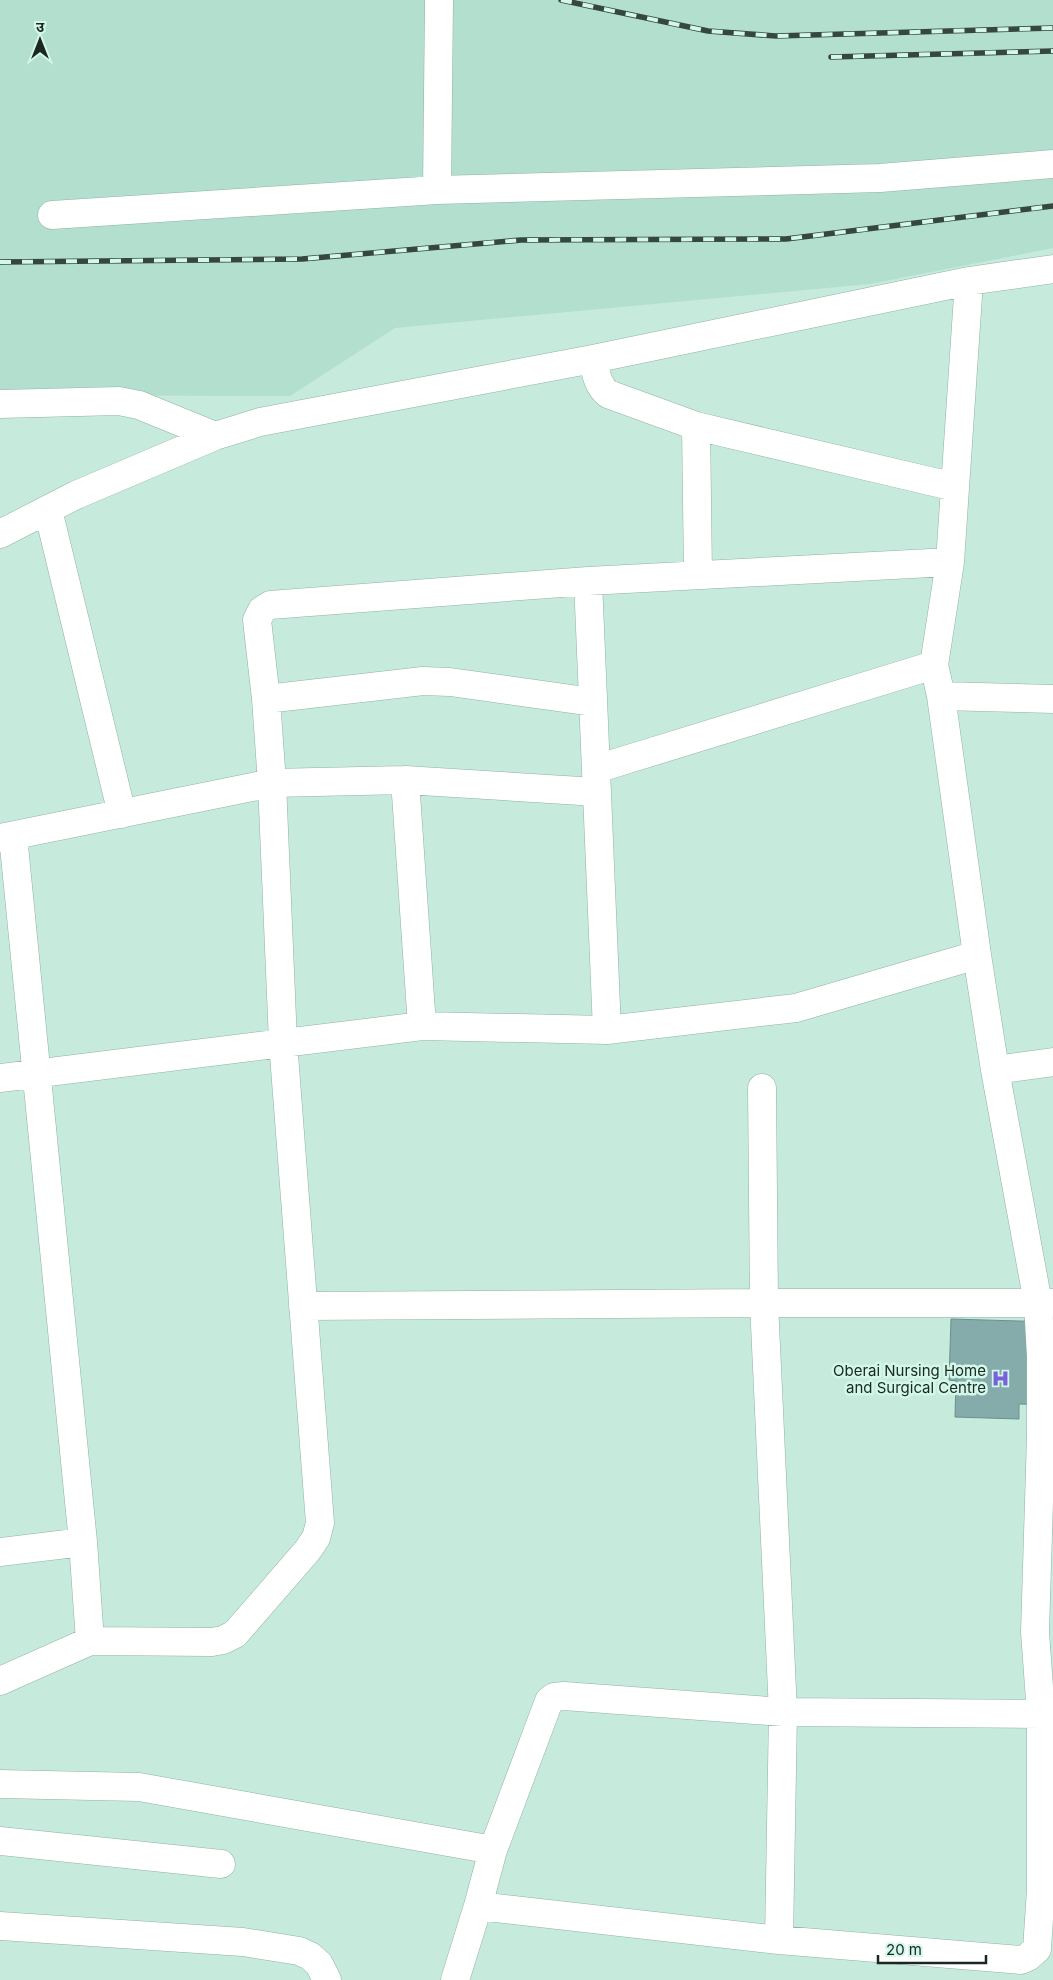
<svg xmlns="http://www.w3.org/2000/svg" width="1053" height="1980" font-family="Inter,'Noto Sans Devanagari',sans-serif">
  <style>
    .built { fill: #b3dfce }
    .building { fill: #85acab; stroke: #6a908e }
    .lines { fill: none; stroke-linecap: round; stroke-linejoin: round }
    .minor-casing { stroke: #90b2a5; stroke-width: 29 }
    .minor { stroke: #fff; stroke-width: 28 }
    .rail-casing { stroke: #364741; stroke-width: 5.5 }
    .rail { stroke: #d3f7e9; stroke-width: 4; stroke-dasharray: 11; stroke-linecap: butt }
    .labels { text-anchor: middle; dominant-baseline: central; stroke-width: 5; stroke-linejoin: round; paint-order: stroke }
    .poi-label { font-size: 15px; fill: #1a2823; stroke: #d3f7e9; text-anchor: end }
  </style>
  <rect width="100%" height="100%" fill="#c6eadc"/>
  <!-- built -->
  <path class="built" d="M 0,0 L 1053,0 L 1053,248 L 870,284 L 395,328 L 290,396 L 0,395 Z"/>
  <!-- building -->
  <path class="building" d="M 951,1319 L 1053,1322 L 1053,1405 L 1019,1404 L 1019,1419 L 955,1417 L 956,1381 L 949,1380 Z"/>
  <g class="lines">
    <defs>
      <path id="minor" d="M 437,190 L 439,0
        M 52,215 L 437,190 L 880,178 L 1053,164
        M 593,359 C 596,373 597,385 608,394 L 696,426 L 955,487
        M 0,404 L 119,401 L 139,405 L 215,436
        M 696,426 L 698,575
        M 48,510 L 122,814
        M 0,534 L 76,495 L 215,436 L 260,422 L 593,359 L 969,281 L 1053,269
        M 588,581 L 607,1030
        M 941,696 L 1053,699
        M 266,699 L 423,681 L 450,682 L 593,702
        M 596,769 L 934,665
        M 405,780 L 422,1026
        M 13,836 L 83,1542 L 90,1641
        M 0,838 L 272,783 L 405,780 L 597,792
        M 995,1070 L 1053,1062
        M 0,1078 L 422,1026 L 607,1030 L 796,1008 L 977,955
        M 762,1088 L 764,1303 L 783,1712 L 779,1940
        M 303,1306 L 764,1303 L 1053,1303
        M 0,1552 L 83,1542
        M 0,1681 L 90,1641 L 212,1642 L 223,1640 L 235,1634 L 307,1551 L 316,1538 L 320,1523 L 283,1042 L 272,783 L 266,699 L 257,620 L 262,610 L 270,605 L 588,581 L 950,562
        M 0,1784 L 139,1787 L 493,1850
        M 0,1841 L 221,1864
        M 478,1906 L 493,1850 L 549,1701 L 554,1697 L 564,1696 L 783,1712 L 1041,1714
        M 0,1926 L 243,1942 L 299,1951 L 310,1956 L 319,1964 L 327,1980
        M 455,1980 L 478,1906 L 779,1940 L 1021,1960 L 1028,1957 L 1037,1949 L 1041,1890 L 1041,1714 L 1035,1632 L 1041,1436 L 1041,1356 L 1038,1303 L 995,1070 L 977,955 L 941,696 L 934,665 L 950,562 L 969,281"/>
    </defs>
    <!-- minor casing -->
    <use href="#minor" class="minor-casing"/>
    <!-- minor -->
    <use href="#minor" class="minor"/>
    <defs>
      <path id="rail" d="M 561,0 L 708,31 L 776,36 L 1053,28
        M 831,57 L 1053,51
        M 0,262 L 302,259 L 521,240 L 786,239 L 1053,206"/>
    </defs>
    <!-- rail casing -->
    <use href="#rail" class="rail-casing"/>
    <!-- rail -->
    <use href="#rail" class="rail"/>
  </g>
  <!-- icons -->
  <defs>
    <symbol id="hospital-bare" viewBox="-9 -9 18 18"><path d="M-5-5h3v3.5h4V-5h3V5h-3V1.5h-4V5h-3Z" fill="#7762dc" stroke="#d3f7e9" stroke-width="2.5" paint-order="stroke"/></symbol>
  </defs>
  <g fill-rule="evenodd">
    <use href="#hospital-bare" x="988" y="1366" width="25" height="25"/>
  </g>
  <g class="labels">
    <!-- poi labels -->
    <g class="poi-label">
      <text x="986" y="1370">Oberai Nursing Home<tspan x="986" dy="17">and Surgical Centre</tspan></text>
    </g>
  </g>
  <!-- north arrow -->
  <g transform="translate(40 40)" stroke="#d3f7e9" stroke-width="4" paint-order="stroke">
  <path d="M0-4L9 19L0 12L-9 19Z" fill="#1a2823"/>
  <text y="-8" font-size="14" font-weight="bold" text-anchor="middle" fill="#1a2823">उ</text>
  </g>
  <!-- scale -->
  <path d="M878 1955v8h108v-8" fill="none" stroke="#1a2823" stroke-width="2.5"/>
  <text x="886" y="1955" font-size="15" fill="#1a2823" stroke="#d3f7e9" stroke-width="4" paint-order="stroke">20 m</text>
</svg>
